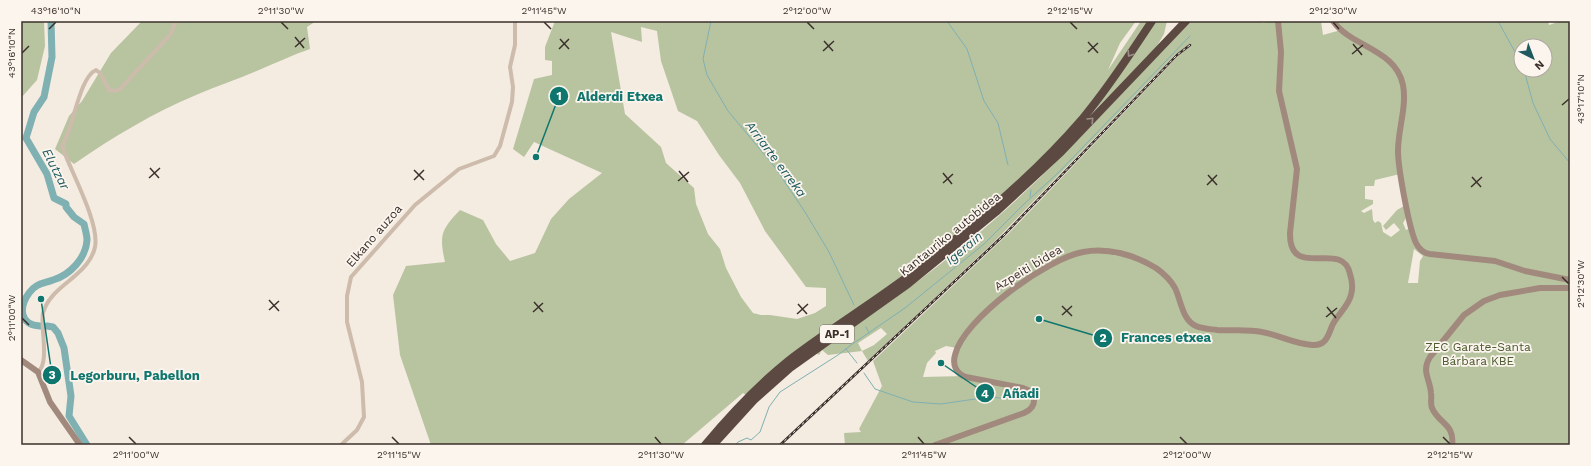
<svg xmlns="http://www.w3.org/2000/svg" width="1591" height="466" font-family="'Work Sans',sans-serif">
  <style>
    .green { fill: #b8c4a0; fill-rule: evenodd }
    .lines { fill: none; stroke-linecap: round; stroke-linejoin: round }
    .stream { stroke: #7fb0b2; stroke-width: 1 }
    .river { stroke: #7fb0b2; stroke-width: 7 }
    .street { stroke: #cdbbac; stroke-width: 4 }
    .secondary { stroke: #a18a7d; stroke-width: 6 }
    .highway { stroke: #5c4a42; stroke-width: 8 }
    .rail-casing { stroke: #3b302b; stroke-width: 2.5 }
    .rail { stroke: #fbf5ee; stroke-width: 1; stroke-dasharray: 3; stroke-linecap: butt }
    .oneway { stroke: #9c8e87 }
    .ticks { fill: none; stroke: #3b302b; stroke-width: 1.5 }
    .labels { text-anchor: middle; dominant-baseline: central; stroke-width: 3.5; stroke-linejoin: round; paint-order: stroke }
    .shield { fill: #fbf5ee; stroke: #756b66; stroke-width: 1 }
    .shield-label { font-size: 11px; font-weight: bold; fill: #3b302b }
    .street-label { font-size: 12px; fill: #3b302b; stroke: #fbf5ee }
    .park-label { font-size: 12px; fill: #4a5a2e; stroke: #fbf5ee }
    .water-label { font-size: 13px; font-style: italic; fill: #1f5a5e; stroke: #fbf5ee }
    .leader { fill: none; stroke: #0f766e; stroke-width: 1.5 }
    .callout-dot { fill: #0f766e; stroke: #fbf5ee; stroke-width: 1.5 }
    .mark-label { font-size: 12px; text-anchor: middle; font-weight: bold; fill: #fff }
    .callout-label { font-size: 13px; text-anchor: middle; font-weight: bold; fill: #0f766e; stroke: #fbf5ee; stroke-width: 3.5; stroke-linejoin: round; paint-order: stroke }
    .neatline { fill: none; stroke: #3b302b; stroke-width: 1.5 }
    .ticks-label { font-size: 10px; text-anchor: middle; fill: #3b302b }
  </style>
  <rect width="100%" height="100%" fill="#f4ebe1"/>
  <!-- green -->
  <path class="green" d="M 21,21 L 44,21 L 45,46 L 37,80 L 21,98 Z
    M 142,21 L 316,21 L 307,27 L 310,49 C 292,55 276,63 259,70 C 239,79 217,86 196,95 C 153,113 113,137 74,164 L 55,149 L 69,116 L 82,101 L 111,53 Z
    M 555,21 L 1136,21 L 1120,43 L 1108,70 L 1141,21 L 1147,21 C 1126,53 1105,85 1081,115 C 1019,189 940,247 863,305 C 824,334 785,365 746,395 L 743,393 L 682,445 L 431,445 L 400,355 L 393,295 L 406,266 L 445,262 C 439,235 441,230 460,210 L 483,220 L 496,244 L 510,261 L 535,253 L 551,219 L 569,199 L 602,173 L 534,142 L 524,157 L 513,149 L 534,79 L 552,75 L 552,61 L 545,60 L 545,47 ZM 641,27 L 657,31 L 661,61 L 678,111 L 697,121 L 719,155 L 740,183 L 765,231 L 806,287 L 826,288 L 826,306 L 815,313 L 797,319 L 770,315 L 761,315 L 753,313 L 741,297 L 726,268 L 720,249 L 708,234 L 696,204 L 694,188 L 666,163 L 661,147 L 625,114 L 611,32 L 642,42 Z
    M 1155,21 L 1167,21 L 1164,34 L 1157,46 L 1081,125 Z
    M 1191,21 L 1262,21 L 1262,23 L 1274,21 L 1321,21 L 1323,35 L 1341,30 L 1333,21 L 1548,21 L 1549,25 L 1561,21 L 1570,21 L 1570,445 L 845,445 L 844,433 L 861,432 L 859,429 L 882,386 L 873,361 L 1009,233 L 1178,56 L 1190,46 L 1189,44 L 1175,55 L 996,240 L 868,361 L 862,351 L 828,355 L 822,350 L 819,355 L 816,353 C 880,309 944,265 1002,213 C 1069,153 1128,85 1191,21 ZM 1521,46 L 1545,46 L 1545,70 L 1521,70 ZM 1400,174 L 1412,227 L 1406,230 L 1403,223 L 1406,218 L 1404,206 L 1397,210 L 1383,226 L 1386,230 L 1394,223 L 1400,230 L 1391,237 L 1383,232 L 1381,223 L 1378,221 L 1375,223 L 1373,220 L 1372,209 L 1364,213 L 1361,211 L 1373,204 L 1373,200 L 1365,199 L 1365,186 L 1374,186 L 1375,180 ZM 1414,249 L 1423,256 L 1420,261 L 1418,283 L 1408,283 ZM 881,328 L 887,334 L 874,345 L 862,351 L 858,343 ZM 946,346 L 957,348 L 957,372 L 964,376 L 923,377 L 927,363 L 936,353 L 935,351 Z"/>
  <g class="lines">
    <!-- stream -->
    <path class="stream" d="M 711,21 L 703,59 L 707,75 L 728,111 L 774,166 L 805,212 L 829,252 L 854,305
      M 947,21 L 967,49 L 984,101 L 998,123 L 1008,165
      M 1498,21 L 1521,63
      M 1524,70 L 1533,103 L 1550,139 L 1570,163
      M 1030,197 L 1031,190
      M 866,327 L 869,333
      M 846,349 L 857,363
      M 864,373 L 875,389 L 913,402 L 941,404 L 989,397 L 1011,399
      M 735,445 L 738,442 L 747,438 L 751,440 L 760,432 L 769,407 L 780,392 L 838,355 L 851,345 L 905,308 L 984,244 L 1023,205 L 1059,172 L 1190,36"/>
    <!-- river -->
    <path class="river" d="M 40,326 C 19,325 19,307 29,293 C 36,283 43,284 53,280 C 70,275 86,258 87,240 C 87,235 85,229 84,224 L 74,217 L 66,207 L 66,204 L 54,198 L 47,174 L 26,138 L 34,112 L 44,97 L 52,57 L 51,21
      M 47,326 L 53,327 L 58,333 L 64,348 L 71,396 L 69,416 L 87,445"/>
    <!-- street -->
    <path class="street" d="M 38,372 C 50,363 40,326 43,313 C 48,295 64,286 77,274 C 85,267 93,257 95,247 C 100,223 70,170 62,146 C 73,130 79,77 96,70 L 100,73 L 109,90 L 117,91 L 121,88 L 170,35 L 176,21
      M 341,445 L 357,430 L 364,417 L 362,382 L 347,322 L 347,296 L 351,277 L 415,205 L 459,169 L 494,156 L 500,146 L 512,102 L 513,87 L 510,67 L 515,45 L 515,21"/>
    <!-- secondary -->
    <path class="secondary" d="M 1333,21 C 1351,47 1396,49 1403,85 C 1407,107 1398,129 1398,151 C 1398,168 1409,228 1416,243 C 1419,249 1423,253 1430,254 L 1495,261 L 1525,271 L 1570,280
      M 21,360 L 38,372 L 50,402 L 80,445
      M 935,445 L 1024,413 C 1031,410 1035,405 1034,397 L 1030,391 L 1023,388 L 966,377 C 957,374 952,366 955,355 C 963,319 1048,258 1083,252 C 1107,247 1135,255 1156,268 C 1163,273 1170,279 1175,288 C 1181,300 1182,320 1196,326 C 1203,329 1210,329 1217,330 C 1232,331 1248,329 1262,332 C 1279,335 1295,344 1312,345 C 1325,346 1328,337 1332,326 C 1337,315 1348,307 1351,295 C 1353,288 1352,280 1350,274 C 1343,238 1289,282 1290,233 L 1297,169 L 1279,91 L 1281,52 L 1278,21
      M 1452,445 C 1455,424 1439,424 1432,408 C 1430,403 1432,398 1431,393 C 1430,379 1421,371 1430,357 L 1464,315 L 1484,301 L 1500,295 L 1540,288 L 1570,288"/>
    <!-- highway -->
    <path class="highway" d="M 705,445 C 730,415 757,386 788,361 C 829,329 874,303 915,271 C 975,225 1034,175 1083,118 C 1109,87 1130,54 1152,21
      M 713,445 L 754,400 L 790,368 L 908,284 L 996,212 L 1061,152 L 1186,21"/>
    <defs>
      <path id="rail" d="M 780,445 L 1004,235 L 1177,55 L 1190,45"/>
    </defs>
    <!-- rail casing -->
    <use href="#rail" class="rail-casing"/>
    <!-- rail -->
    <use href="#rail" class="rail"/>
  </g>
  <!-- one-way arrows -->
  <defs><path id="oneway-chevron" d="M-2-3.5L2.5 0L-2 3.5" fill="none" stroke-width="1.6" stroke-linecap="round" stroke-linejoin="round"/></defs>
  <g class="oneway">
    <use href="#oneway-chevron" transform="translate(1130 54) rotate(123)"/>
    <use href="#oneway-chevron" transform="translate(1091 120) rotate(-46)"/>
  </g>
  <!-- ticks -->
  <path class="ticks" d="M 281,22 L 288,29M 544,22 L 551,29M 807,22 L 814,29M 1070,22 L 1077,29M 1333,22 L 1339,29M 49,29 L 56,22M 295,37 L 304,48M 560,39 L 569,49M 824,41 L 833,51M 1088,42 L 1098,53M 1353,44 L 1362,55M 295,47 L 305,38M 559,49 L 569,39M 823,51 L 834,41M 1088,52 L 1098,43M 22,53 L 29,46M 1352,54 L 1363,45M 1562,105 L 1569,99M 150,168 L 159,178M 414,170 L 424,180M 679,171 L 688,182M 943,173 L 952,184M 1208,175 L 1217,185M 1472,177 L 1481,187M 149,178 L 160,168M 414,180 L 424,170M 678,181 L 689,172M 943,183 L 953,174M 1207,185 L 1217,175M 1471,187 L 1482,177M 1562,277 L 1569,284M 269,300 L 279,311M 534,302 L 543,312M 798,304 L 807,314M 1062,306 L 1072,316M 1327,307 L 1336,318M 269,310 L 279,301M 533,312 L 543,303M 797,314 L 808,304M 1062,315 L 1072,306M 1326,317 L 1337,308M 22,318 L 29,325M 129,437 L 136,444M 392,437 L 399,444M 655,437 L 661,444M 918,437 L 924,444M 1180,437 L 1187,444M 1443,437 L 1450,444"/>
  <g class="labels">
    <!-- shield labels -->
    <rect class="shield" x="820" y="325" width="34" height="18" rx="3"/>
    <g class="shield-label">
      <text x="837" y="334">AP-1</text>
    </g>
    <!-- street labels -->
    <g class="street-label">
      <text transform="translate(950 234) rotate(-39)">Kantauriko autobidea</text>
      <text transform="translate(374 236) rotate(-49)">Elkano auzoa</text>
      <text transform="translate(1028 268) rotate(-31)">Azpeiti bidea</text>
    </g>
    <!-- park labels -->
    <g class="park-label">
      <text x="1478" y="347">ZEC Garate-Santa<tspan x="1478" dy="14">Bárbara KBE</tspan></text>
    </g>
    <!-- water labels -->
    <g class="water-label">
      <text transform="translate(776 159) rotate(53)">Arriarte erreka</text>
      <text transform="translate(56 169) rotate(63)">Elutzar</text>
      <text transform="translate(964 248) rotate(-40)">Igerain</text>
    </g>
  </g>
  <!-- callouts -->
  <path class="leader" d="M536 157L559 96M1039 319L1103 338M41 299L52 375M941 363L985 393"/>
  <g class="callout-dot">
    <circle cx="536" cy="157" r="4"/>
    <circle cx="1039" cy="319" r="4"/>
    <circle cx="41" cy="299" r="4"/>
    <circle cx="941" cy="363" r="4"/>
    <circle cx="559" cy="96" r="10"/>
    <circle cx="1103" cy="338" r="10"/>
    <circle cx="52" cy="375" r="10"/>
    <circle cx="985" cy="393" r="10"/>
  </g>
  <g class="mark-label">
    <text x="559" y="100">1</text>
    <text x="1103" y="342">2</text>
    <text x="52" y="379">3</text>
    <text x="985" y="398">4</text>
  </g>
  <g class="callout-label">
    <text x="620" y="101">Alderdi Etxea</text>
    <text x="1166" y="342">Frances etxea</text>
    <text x="135" y="380">Legorburu, Pabellon</text>
    <text x="1021" y="398">Añadi</text>
  </g>
  <!-- border -->
  <rect width="1591" height="466" fill="none" stroke="#fbf5ee" stroke-width="44"/>
  <!-- north arrow -->
  <g transform="translate(1533 58) rotate(138)"><circle r="19" fill="#fbf5ee" stroke="#aea6a0"/>
  <path d="M0-3L7 15L0 10L-7 15Z" fill="#1f5a5e"/>
  <text y="-6" font-size="11" font-weight="bold" text-anchor="middle" fill="#3b302b">N</text>
  </g>
  <rect x="22" y="22" width="1547" height="422" class="neatline"/>
  <g class="ticks-label">
    <text x="56" y="14">43°16'10"N</text>
    <text x="281" y="14">2°11'30"W</text>
    <text x="544" y="14">2°11'45"W</text>
    <text x="807" y="14">2°12'00"W</text>
    <text x="1070" y="14">2°12'15"W</text>
    <text x="1333" y="14">2°12'30"W</text>
    <text transform="translate(11 53) rotate(-90)" y="4">43°16'10"N</text>
    <text transform="translate(1580 99) rotate(-90)" y="4">43°17'10"N</text>
    <text transform="translate(1580 284) rotate(-90)" y="4">2°12'30"W</text>
    <text transform="translate(11 318) rotate(-90)" y="4">2°11'00"W</text>
    <text x="136" y="458">2°11'00"W</text>
    <text x="399" y="458">2°11'15"W</text>
    <text x="661" y="458">2°11'30"W</text>
    <text x="924" y="458">2°11'45"W</text>
    <text x="1187" y="458">2°12'00"W</text>
    <text x="1450" y="458">2°12'15"W</text>
  </g>
</svg>
